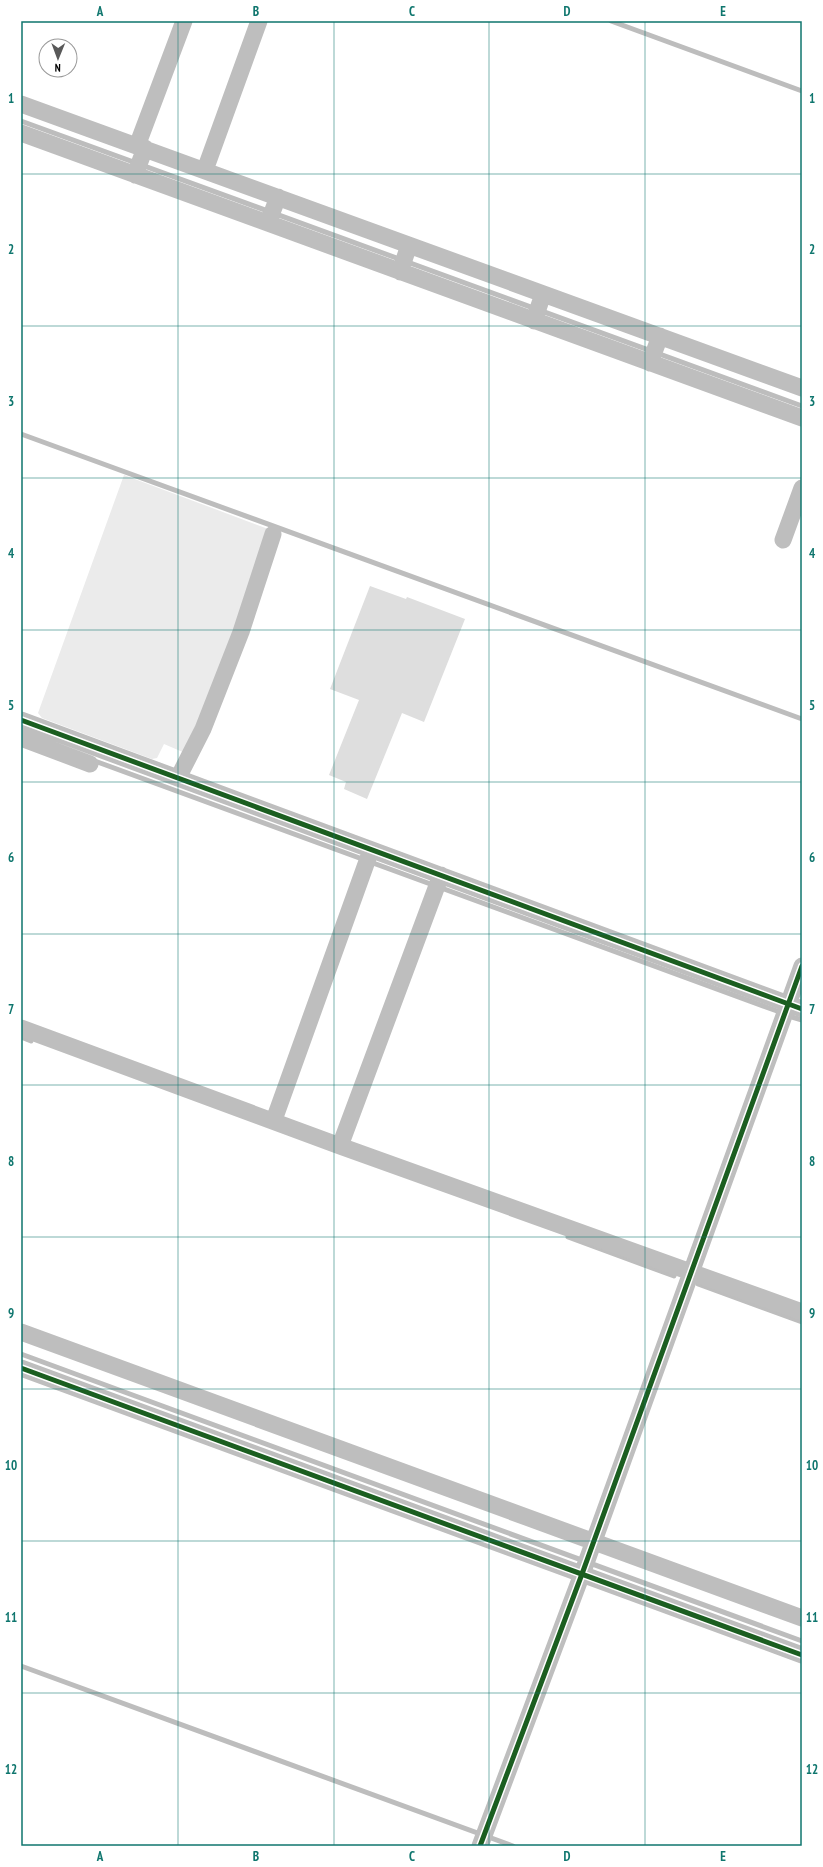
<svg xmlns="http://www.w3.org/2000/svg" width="823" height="1867" font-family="'PT Sans Narrow',sans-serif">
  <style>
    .green { fill: #ebebeb }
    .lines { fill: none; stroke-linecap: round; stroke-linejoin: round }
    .stream { stroke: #bdbdbd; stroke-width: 5 }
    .building { fill: #dedede }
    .minor { stroke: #bebebe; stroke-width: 17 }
    .cycleway-casing { stroke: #fff; stroke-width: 8 }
    .cycleway { stroke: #1b5e20; stroke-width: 5 }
    .grid { fill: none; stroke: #0f766e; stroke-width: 1; stroke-opacity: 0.55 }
    .neatline { fill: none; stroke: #0f766e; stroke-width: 1.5 }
    .grid-label { font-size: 13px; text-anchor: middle; font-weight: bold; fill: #0f766e }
  </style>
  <rect width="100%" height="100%" fill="#fff"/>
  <!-- green -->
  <path class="green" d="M 124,475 L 271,530 L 228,649 L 185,753 L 164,744 L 157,758 L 152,759 L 42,718 L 38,713 Z"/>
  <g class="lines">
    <!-- stream -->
    <path class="stream" d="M 611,21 L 802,91
      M 21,121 L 802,406
      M 21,434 L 802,719
      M 92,760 L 777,1011
      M 792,1017 L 802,1020
      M 21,1037 L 31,1041
      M 568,1237 L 674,1276
      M 698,1284 L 802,1322
      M 21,1354 L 802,1641
      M 21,1666 L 513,1846"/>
  </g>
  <!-- building -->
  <path class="building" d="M 370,586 L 406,599 L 407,597 L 465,619 L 424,722 L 402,713 L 367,799 L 344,789 L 346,782 L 329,775 L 359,700 L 330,689 Z"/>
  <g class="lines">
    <!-- minor -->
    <path class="minor" d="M 21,104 L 802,388
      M 21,133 L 802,418
      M 137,146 L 184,21
      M 205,170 L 259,21
      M 135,175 L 145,148
      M 268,223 L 278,197
      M 400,272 L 409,245
      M 534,321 L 543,294
      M 650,363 L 660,336
      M 783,540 L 802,488
      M 21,720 L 802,1009
      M 21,738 L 90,764
      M 178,778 L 203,729 L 241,632 L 273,534
      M 21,1028 L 340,1146 L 802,1312
      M 274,1120 L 371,850
      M 340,1146 L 441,875
      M 21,1332 L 802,1618
      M 21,1368 L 802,1655
      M 480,1846 L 582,1574 L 802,966"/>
    <defs>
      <path id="cycleway" d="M 21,720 L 802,1009
        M 21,1368 L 802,1655
        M 480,1846 L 582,1574 L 802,966"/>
    </defs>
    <!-- cycleway casing -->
    <use href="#cycleway" class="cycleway-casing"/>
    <!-- cycleway -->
    <use href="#cycleway" class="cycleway"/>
  </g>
  <!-- grid -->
  <path class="grid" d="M 178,21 L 178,1846M 334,21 L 334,1846M 489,21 L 489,1846M 645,21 L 645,1846M 21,174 L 802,174M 21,326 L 802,326M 21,478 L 802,478M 21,630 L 802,630M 21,782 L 802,782M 21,934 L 802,934M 21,1085 L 802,1085M 21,1237 L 802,1237M 21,1389 L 802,1389M 21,1541 L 802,1541M 21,1693 L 802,1693"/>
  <!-- border -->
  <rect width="823" height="1867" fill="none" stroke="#ffffff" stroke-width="44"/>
  <!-- north arrow -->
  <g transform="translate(58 58) rotate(181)"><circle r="19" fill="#ffffff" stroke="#999999"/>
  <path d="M0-3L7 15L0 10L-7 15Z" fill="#595959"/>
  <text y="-6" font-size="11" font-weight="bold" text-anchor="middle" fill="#000000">N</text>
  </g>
  <rect x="22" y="22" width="779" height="1823" class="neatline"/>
  <g class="grid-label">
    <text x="100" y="16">A</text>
    <text x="256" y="16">B</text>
    <text x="412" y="16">C</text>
    <text x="567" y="16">D</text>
    <text x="723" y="16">E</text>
    <text x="11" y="103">1</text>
    <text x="812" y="103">1</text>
    <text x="11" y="254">2</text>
    <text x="812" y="254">2</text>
    <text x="11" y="406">3</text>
    <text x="812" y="406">3</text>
    <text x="11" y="558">4</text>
    <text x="812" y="558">4</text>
    <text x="11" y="710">5</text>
    <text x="812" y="710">5</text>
    <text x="11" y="862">6</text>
    <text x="812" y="862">6</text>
    <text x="11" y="1014">7</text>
    <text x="812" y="1014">7</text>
    <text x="11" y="1166">8</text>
    <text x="812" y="1166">8</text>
    <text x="11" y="1318">9</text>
    <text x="812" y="1318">9</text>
    <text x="11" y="1470">10</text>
    <text x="812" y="1470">10</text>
    <text x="11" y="1622">11</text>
    <text x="812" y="1622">11</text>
    <text x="11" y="1774">12</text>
    <text x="812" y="1774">12</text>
    <text x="100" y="1861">A</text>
    <text x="256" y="1861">B</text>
    <text x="412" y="1861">C</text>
    <text x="567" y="1861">D</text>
    <text x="723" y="1861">E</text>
  </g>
</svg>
